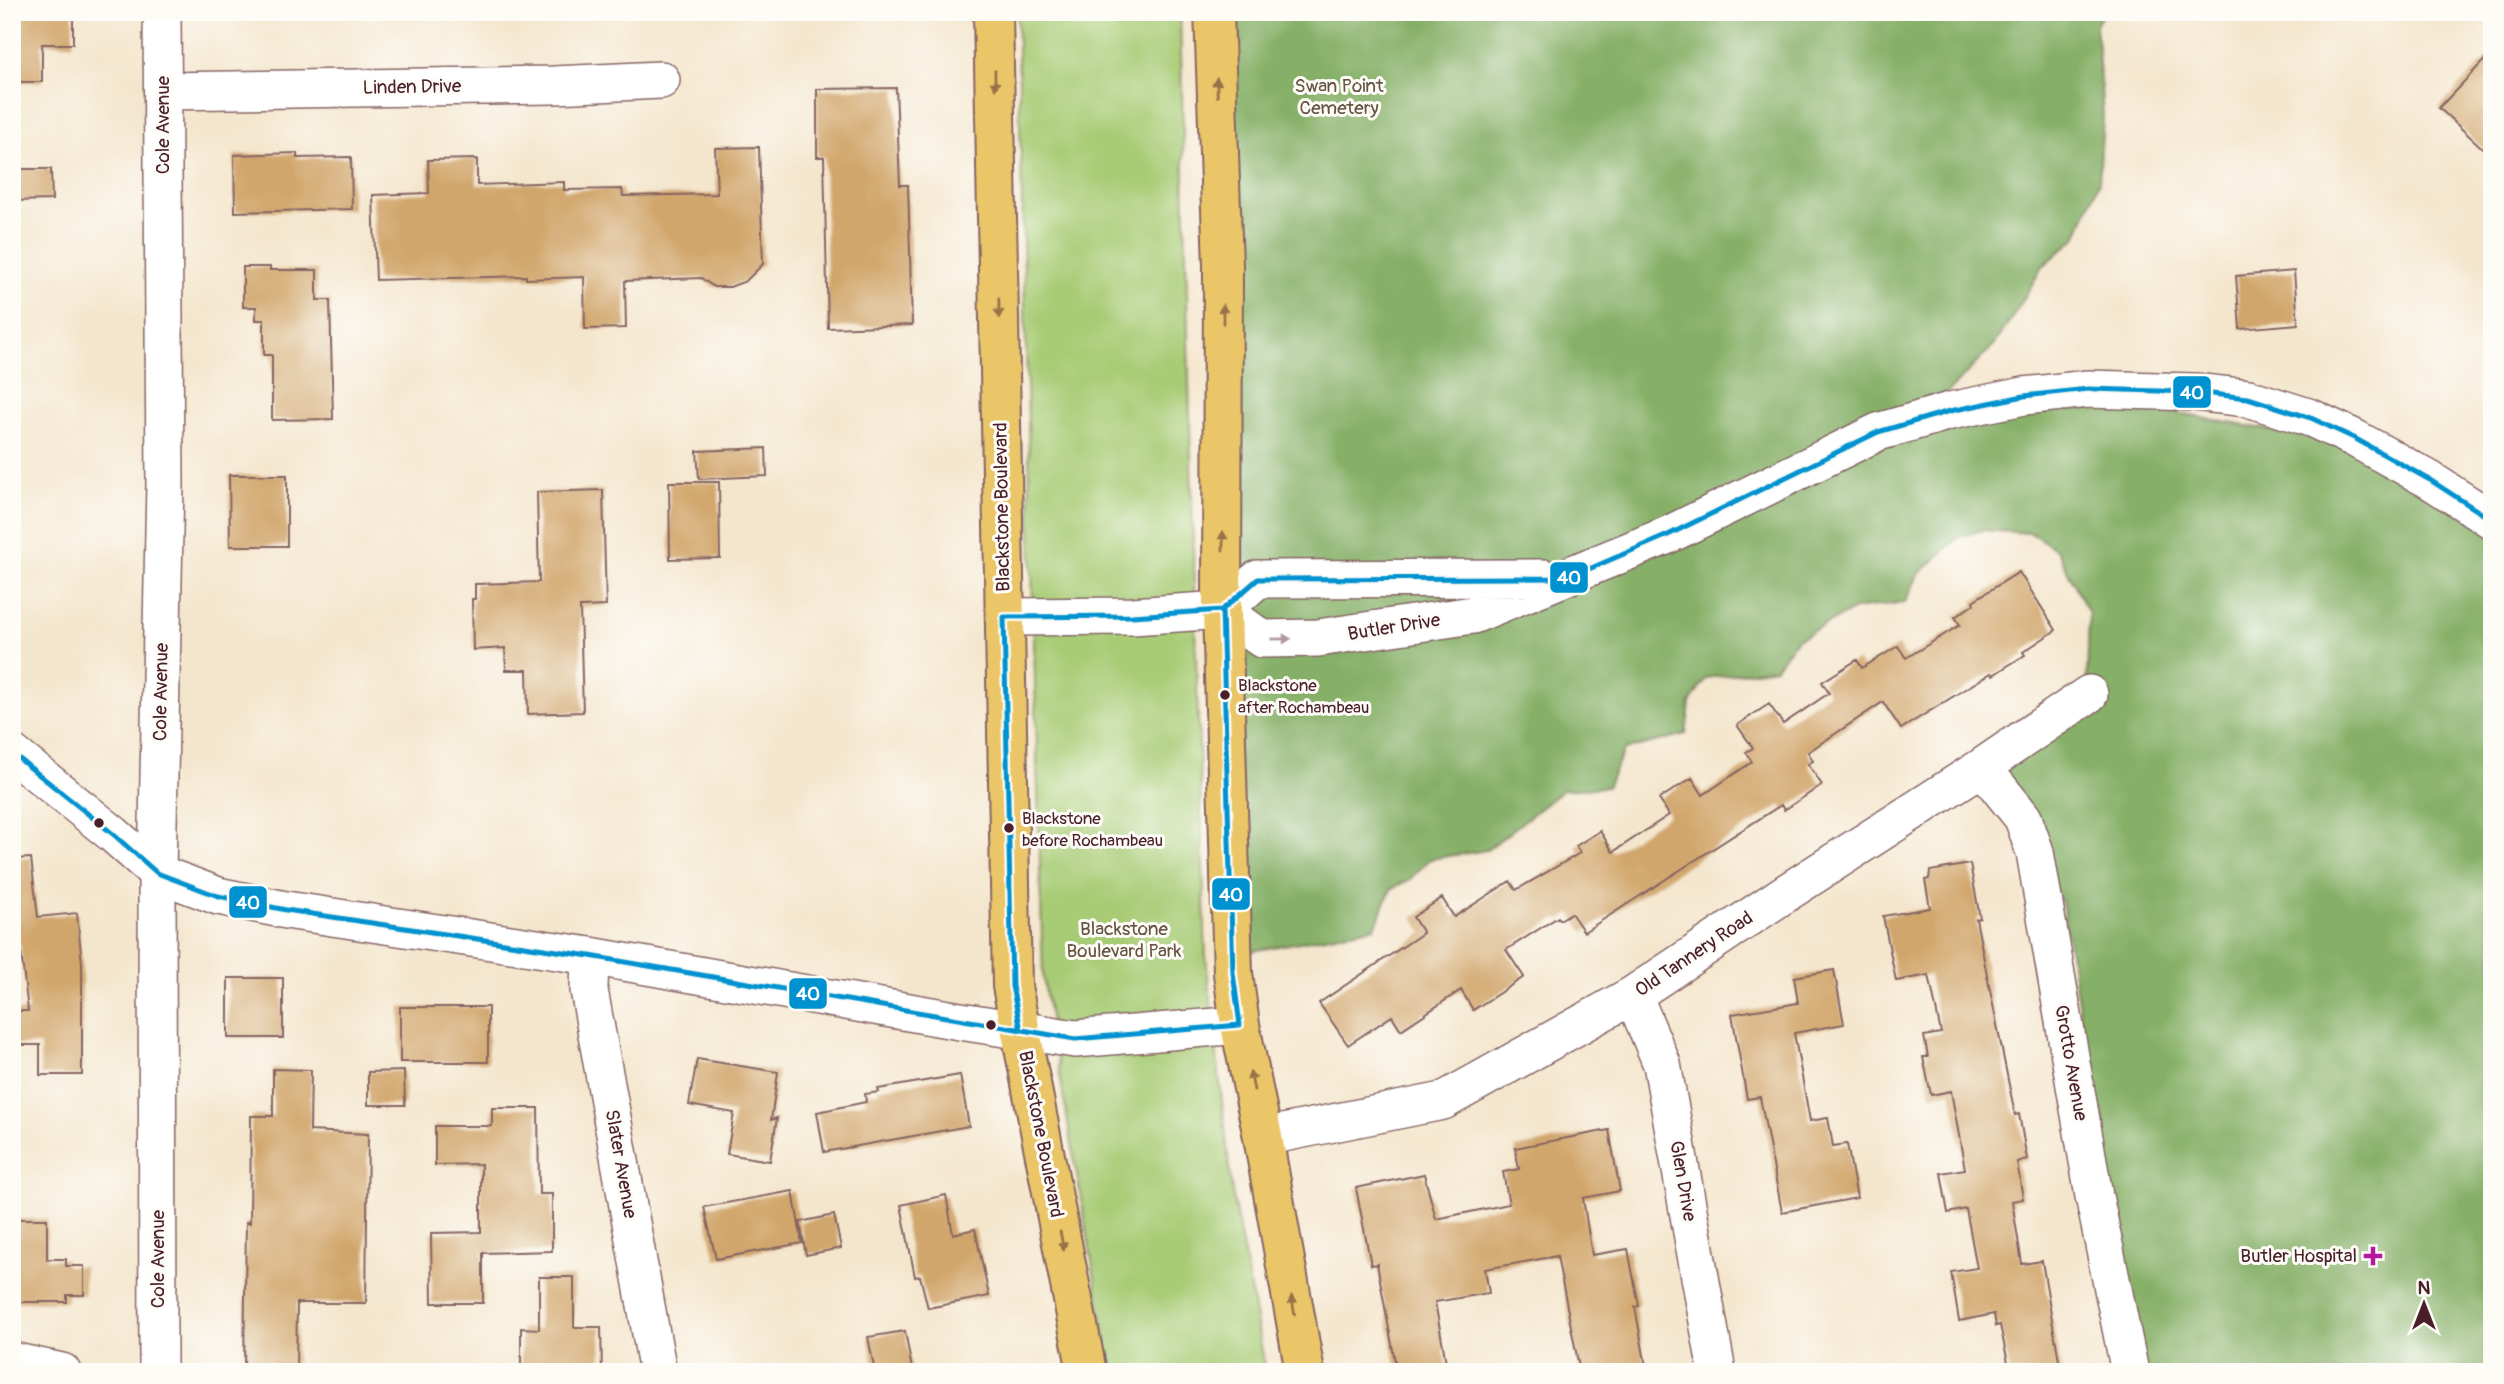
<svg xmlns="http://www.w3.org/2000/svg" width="2504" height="1384" font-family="Pangolin,sans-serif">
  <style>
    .green { fill: #a8cc76; stroke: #797650; stroke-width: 2 }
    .forest { fill: #86b067; stroke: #686849; stroke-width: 2 }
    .building { fill: #d1a66c }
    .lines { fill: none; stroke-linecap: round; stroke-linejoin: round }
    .minor-casing { stroke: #866564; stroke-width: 40 }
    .major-casing { stroke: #866564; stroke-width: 42 }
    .minor { stroke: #fff; stroke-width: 37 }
    .major { stroke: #ebc669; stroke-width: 38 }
    .bus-1-casing { stroke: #fdfcf7; stroke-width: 10 }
    .bus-1 { stroke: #0092d0; stroke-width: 5 }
    .oneway { fill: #9a724a }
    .oneway2 { fill: #ae9aa0 }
    .bus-dot { fill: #4a1f2b; stroke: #fdfcf7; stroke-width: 2.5 }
    .poi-dot { fill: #b5179e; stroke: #fdfcf7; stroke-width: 2.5 }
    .labels { text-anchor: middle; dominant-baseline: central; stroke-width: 6; stroke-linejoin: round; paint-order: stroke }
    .bus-label { font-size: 17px; fill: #4a1f2b; stroke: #fdfcf7; text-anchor: start }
    .park-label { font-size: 19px; fill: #665342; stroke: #fdfcf7 }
    .street-label { font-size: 19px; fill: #4a1f2b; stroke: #fdfcf7 }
    .poi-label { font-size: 19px; fill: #4a1f2b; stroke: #fdfcf7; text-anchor: end }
    .line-badge { stroke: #fdfcf7; stroke-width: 2.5 }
    .badge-label { font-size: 19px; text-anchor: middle; font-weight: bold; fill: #fff }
  </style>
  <rect width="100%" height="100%" fill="#fdfcf7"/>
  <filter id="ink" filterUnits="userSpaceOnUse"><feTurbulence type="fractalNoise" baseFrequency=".0143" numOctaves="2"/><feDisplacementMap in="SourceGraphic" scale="14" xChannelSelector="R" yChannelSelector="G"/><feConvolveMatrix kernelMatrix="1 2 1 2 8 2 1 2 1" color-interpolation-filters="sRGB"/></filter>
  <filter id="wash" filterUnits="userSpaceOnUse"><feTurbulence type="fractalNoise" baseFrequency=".00686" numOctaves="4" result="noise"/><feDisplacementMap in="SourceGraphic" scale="28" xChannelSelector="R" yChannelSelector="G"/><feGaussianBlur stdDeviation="1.57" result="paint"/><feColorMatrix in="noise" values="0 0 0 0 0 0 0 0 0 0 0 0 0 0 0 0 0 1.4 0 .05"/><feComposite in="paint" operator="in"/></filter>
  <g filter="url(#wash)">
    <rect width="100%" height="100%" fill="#f4e6cd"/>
    <!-- green -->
    <path class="green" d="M 1017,12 L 1180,12 L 1195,626 L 1206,958 L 1232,1192 L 1266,1372 L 1111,1372 L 1043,977 Z"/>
    <!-- forest -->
    <path class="forest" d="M 1216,12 L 2104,12 L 2096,25 L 2103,116 L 2099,182 L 2076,238 L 2042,267 L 2014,315 L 1991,348 L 1913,428 L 2049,411 L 2136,406 L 2341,443 L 2492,533 L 2492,1372 L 2138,1372 L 2062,903 L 1995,775 L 2086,712 L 2089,613 L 2057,550 L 2031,533 L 1982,530 L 1959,537 L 1918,575 L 1905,602 L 1855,609 L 1797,639 L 1775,668 L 1706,678 L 1690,703 L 1686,734 L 1624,750 L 1607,787 L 1563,790 L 1487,850 L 1430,859 L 1409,880 L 1391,889 L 1375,927 L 1243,953 L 1235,582 Z"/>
    <g id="blocks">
      <!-- building -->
      <path class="building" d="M 12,12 L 73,12 L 73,44 L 42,44 L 42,82 L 12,82 Z
        M 2492,52 L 2492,157 L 2439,108 Z
        M 896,88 L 900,185 L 908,185 L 912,325 L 828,328 L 824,157 L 817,157 L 817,89 Z
        M 759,147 L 763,264 L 746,281 L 730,287 L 714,287 L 701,278 L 625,281 L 626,328 L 585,329 L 584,277 L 526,279 L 526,276 L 376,280 L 373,195 L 429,193 L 428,160 L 477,159 L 477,185 L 564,182 L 564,190 L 622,189 L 623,196 L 717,194 L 715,148 Z
        M 297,153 L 297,158 L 351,157 L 352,209 L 235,212 L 234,155 Z
        M 12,169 L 51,169 L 52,200 L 12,201 Z
        M 243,267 L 270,267 L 270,270 L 317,270 L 317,300 L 330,300 L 333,419 L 272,420 L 272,355 L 264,355 L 264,320 L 256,320 L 256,307 L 243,307 Z
        M 2294,271 L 2298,324 L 2240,329 L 2236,276 Z
        M 766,448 L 767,476 L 699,479 L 697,451 Z
        M 229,475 L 287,475 L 287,546 L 230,546 Z
        M 669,482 L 719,482 L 720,558 L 670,559 Z
        M 603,490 L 606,606 L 580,607 L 583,712 L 528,714 L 527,670 L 506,670 L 505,648 L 473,650 L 472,599 L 475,599 L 475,584 L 539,582 L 537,492 Z
        M 2019,572 L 2056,630 L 2023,652 L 2025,655 L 1993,675 L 1991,673 L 1901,729 L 1883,702 L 1808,752 L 1813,761 L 1808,764 L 1822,785 L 1784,810 L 1781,805 L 1584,932 L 1571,913 L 1560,920 L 1558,917 L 1506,950 L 1524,977 L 1473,1010 L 1461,990 L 1401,1030 L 1392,1016 L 1348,1045 L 1319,1003 L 1423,933 L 1413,917 L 1442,898 L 1454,917 L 1510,881 L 1516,890 L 1580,853 L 1576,846 L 1600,831 L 1613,852 L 1669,815 L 1659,799 L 1692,778 L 1703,795 L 1752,762 L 1746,752 L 1753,748 L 1737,725 L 1769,704 L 1783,724 L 1829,693 L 1822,682 L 1857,660 L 1862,668 L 1898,646 L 1906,658 L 1960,625 L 1955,617 L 1974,604 L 1973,601 Z
        M 31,858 L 38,917 L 77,913 L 82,963 L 82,1075 L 40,1075 L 40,1045 L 12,1045 L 12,1011 L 28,1011 L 20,943 L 12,943 L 12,859 Z
        M 1970,864 L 1980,918 L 1976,919 L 1991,995 L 2015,1115 L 2019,1114 L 2027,1159 L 2017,1162 L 2023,1199 L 2012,1201 L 2022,1264 L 2042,1261 L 2061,1372 L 2010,1372 L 2000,1325 L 1996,1326 L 1994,1314 L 1959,1321 L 1951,1272 L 1977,1268 L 1966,1209 L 1948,1213 L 1941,1173 L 1965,1169 L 1951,1091 L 1931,1095 L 1923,1057 L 1928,1057 L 1924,1036 L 1941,1033 L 1929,975 L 1896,981 L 1883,916 L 1930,908 L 1925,880 L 1929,879 L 1930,871 Z
        M 1834,970 L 1844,1024 L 1794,1033 L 1810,1121 L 1828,1118 L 1833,1146 L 1847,1144 L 1857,1198 L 1782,1212 L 1760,1097 L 1747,1099 L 1732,1014 L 1798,1003 L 1794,977 Z
        M 228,978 L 283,978 L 283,1038 L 228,1038 Z
        M 400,1007 L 488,1007 L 488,1062 L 400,1062 Z
        M 697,1059 L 778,1072 L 771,1120 L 777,1118 L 770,1161 L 727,1154 L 734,1113 L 689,1105 Z
        M 273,1069 L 311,1070 L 310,1131 L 368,1134 L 366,1303 L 297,1303 L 296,1372 L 244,1372 L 246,1222 L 250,1223 L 251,1116 L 273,1116 Z
        M 404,1071 L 405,1105 L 368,1105 L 368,1072 Z
        M 960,1075 L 969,1126 L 824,1152 L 817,1112 L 866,1102 L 865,1094 L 879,1092 L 878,1089 Z
        M 492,1108 L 538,1108 L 539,1194 L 552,1194 L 552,1251 L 483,1253 L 483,1303 L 432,1303 L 431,1233 L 481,1232 L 481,1164 L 435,1165 L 435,1126 L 492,1126 Z
        M 1609,1130 L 1620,1191 L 1583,1198 L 1592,1255 L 1628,1249 L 1639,1306 L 1635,1307 L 1647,1372 L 1580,1372 L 1557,1256 L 1485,1269 L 1489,1293 L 1435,1302 L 1447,1368 L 1428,1372 L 1397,1372 L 1377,1264 L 1371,1265 L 1356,1188 L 1424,1174 L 1436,1219 L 1509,1204 L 1503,1172 L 1519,1169 L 1515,1148 Z
        M 793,1191 L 802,1243 L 716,1259 L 704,1207 Z
        M 946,1195 L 953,1234 L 975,1229 L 989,1296 L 928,1308 L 920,1276 L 915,1277 L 901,1205 Z
        M 834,1215 L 841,1248 L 806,1255 L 800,1222 Z
        M 12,1219 L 47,1219 L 47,1259 L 66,1259 L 66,1266 L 84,1266 L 84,1295 L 67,1295 L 67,1302 L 12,1302 Z
        M 539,1277 L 574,1277 L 574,1327 L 601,1327 L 602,1372 L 521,1372 L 521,1328 L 539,1329 Z
        M 905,1331 L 912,1369 L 875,1372 L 868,1337 Z"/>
    </g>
  </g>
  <g filter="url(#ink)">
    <use href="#blocks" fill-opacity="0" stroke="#866564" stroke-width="2"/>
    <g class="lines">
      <defs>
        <path id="minor" d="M 163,91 L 554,85 L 661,80
          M 1222,610 L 1262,639 L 1318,638 L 1473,615 L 1668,535 L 1878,432 L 1950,411 L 2024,396 L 2088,389 L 2194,392 L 2248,398 L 2311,418 L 2354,438 L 2430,480 L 2492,520
          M 1004,617 L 1132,616 L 1222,610 L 1258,579 L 1544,578
          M 12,753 L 113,834 L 157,873 L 218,896 L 286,910 L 590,956 L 960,1021 L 1075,1039 L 1240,1025
          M 1982,767 L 2023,818 L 2035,852 L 2094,1196 L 2130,1372
          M 590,956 L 589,990 L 658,1372
          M 1633,995 L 1662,1064 L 1717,1372
          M 1263,1137 L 1443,1101 L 1633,995 L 1786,893 L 1982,767 L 2089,694
          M 12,1361 L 62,1372
          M 158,1372 L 157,873 L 165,483 L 162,12"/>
        <path id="major" d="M 993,12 L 1012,986 L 1087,1372
          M 1214,12 L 1223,266 L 1222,610 L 1233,973 L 1240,1025 L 1263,1137 L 1305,1372"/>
      </defs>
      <!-- minor casing -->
      <use href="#minor" class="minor-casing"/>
      <!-- major casing -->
      <use href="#major" class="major-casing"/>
      <!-- minor -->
      <use href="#minor" class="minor"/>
      <!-- major -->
      <use href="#major" class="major"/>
      <defs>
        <path id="bus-1" d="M 12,753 L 113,834 L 157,873 L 218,896 L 286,910 L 590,956 L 1075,1039 L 1240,1025 L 1233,973 L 1222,610
          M 1021,1030 L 1012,986 L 1004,617 L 1132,616 L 1222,610 L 1258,579 L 1568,578 L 1668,535 L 1878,432 L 1950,411 L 2024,396 L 2088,389 L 2194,392 L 2248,398 L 2311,418 L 2354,438 L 2430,480 L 2492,520"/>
      </defs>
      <!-- bus-1 casing -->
      <use href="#bus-1" class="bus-1-casing"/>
      <!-- bus-1 -->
      <use href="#bus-1" class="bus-1"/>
    </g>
    <!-- one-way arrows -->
    <defs><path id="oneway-solid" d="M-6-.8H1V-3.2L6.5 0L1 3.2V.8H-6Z" transform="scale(1.75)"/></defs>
    <g class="oneway">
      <use href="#oneway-solid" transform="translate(995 80) rotate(89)"/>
      <use href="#oneway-solid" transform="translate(1217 87) rotate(-92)"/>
      <use href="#oneway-solid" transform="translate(999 308) rotate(89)"/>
      <use href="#oneway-solid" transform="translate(1223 314) rotate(-90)"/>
      <use href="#oneway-solid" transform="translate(1223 541) rotate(-90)"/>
      <use href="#oneway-solid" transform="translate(1252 1081) rotate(-102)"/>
      <use href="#oneway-solid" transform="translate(1062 1241) rotate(79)"/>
      <use href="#oneway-solid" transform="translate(1293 1305) rotate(-100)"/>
    </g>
    <use class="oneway2" href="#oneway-solid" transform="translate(1281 639) rotate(-1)"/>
  </g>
  <!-- markers -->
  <g class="bus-dot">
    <circle cx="1225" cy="695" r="6"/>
    <circle cx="99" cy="823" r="6"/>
    <circle cx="1009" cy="828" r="6"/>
    <circle cx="991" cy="1025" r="6"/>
  </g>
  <path class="poi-dot" d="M2369.5 1245.5h7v7h7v7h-7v7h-7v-7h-7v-7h7z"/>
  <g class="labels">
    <!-- bus labels -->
    <g class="bus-label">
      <text x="1238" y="685">Blackstone<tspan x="1238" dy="22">after Rochambeau</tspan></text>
      <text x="1022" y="818">Blackstone<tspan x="1022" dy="22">before Rochambeau</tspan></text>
    </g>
    <!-- park labels -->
    <g class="park-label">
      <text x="1339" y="86">Swan Point<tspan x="1339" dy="22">Cemetery</tspan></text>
      <text x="1124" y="929">Blackstone<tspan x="1124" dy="22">Boulevard Park</tspan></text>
    </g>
    <!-- street labels -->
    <g class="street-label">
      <text transform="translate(412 87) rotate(-1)">Linden Drive</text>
      <text transform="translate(163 125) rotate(-90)">Cole Avenue</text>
      <text transform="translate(1002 507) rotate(-91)">Blackstone Boulevard</text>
      <text transform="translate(1394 627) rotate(-9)">Butler Drive</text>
      <text transform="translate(161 692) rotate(-89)">Cole Avenue</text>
      <text transform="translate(1694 954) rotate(-34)">Old Tannery Road</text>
      <text transform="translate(2071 1063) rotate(80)">Grotto Avenue</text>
      <text transform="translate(1041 1134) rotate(79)">Blackstone Boulevard</text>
      <text transform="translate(621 1164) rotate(80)">Slater Avenue</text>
      <text transform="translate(1683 1181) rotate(80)">Glen Drive</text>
      <text transform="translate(158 1259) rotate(-90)">Cole Avenue</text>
    </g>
    <!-- poi labels -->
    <g class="poi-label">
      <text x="2357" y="1256">Butler Hospital</text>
    </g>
  </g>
  <g class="line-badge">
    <rect x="2172" y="375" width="40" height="34" rx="7" fill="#0092d0"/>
    <rect x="1549" y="561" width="40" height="33" rx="7" fill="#0092d0"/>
    <rect x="1211" y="877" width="40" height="34" rx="7" fill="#0092d0"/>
    <rect x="228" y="885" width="40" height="34" rx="7" fill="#0092d0"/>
    <rect x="788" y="977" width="40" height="33" rx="7" fill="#0092d0"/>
  </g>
  <g class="badge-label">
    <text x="2192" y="399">40</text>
    <text x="1569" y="584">40</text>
    <text x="1231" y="901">40</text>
    <text x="248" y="909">40</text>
    <text x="808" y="1000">40</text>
  </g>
  <!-- margin -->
  <rect width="2504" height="1384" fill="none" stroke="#fdfcf7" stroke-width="42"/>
  <!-- north arrow -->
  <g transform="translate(2424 1304)" stroke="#fdfcf7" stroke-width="5" paint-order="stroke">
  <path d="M0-5L12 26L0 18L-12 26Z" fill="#4a1f2b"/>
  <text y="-10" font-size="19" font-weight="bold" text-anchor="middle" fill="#4a1f2b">N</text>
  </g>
</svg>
